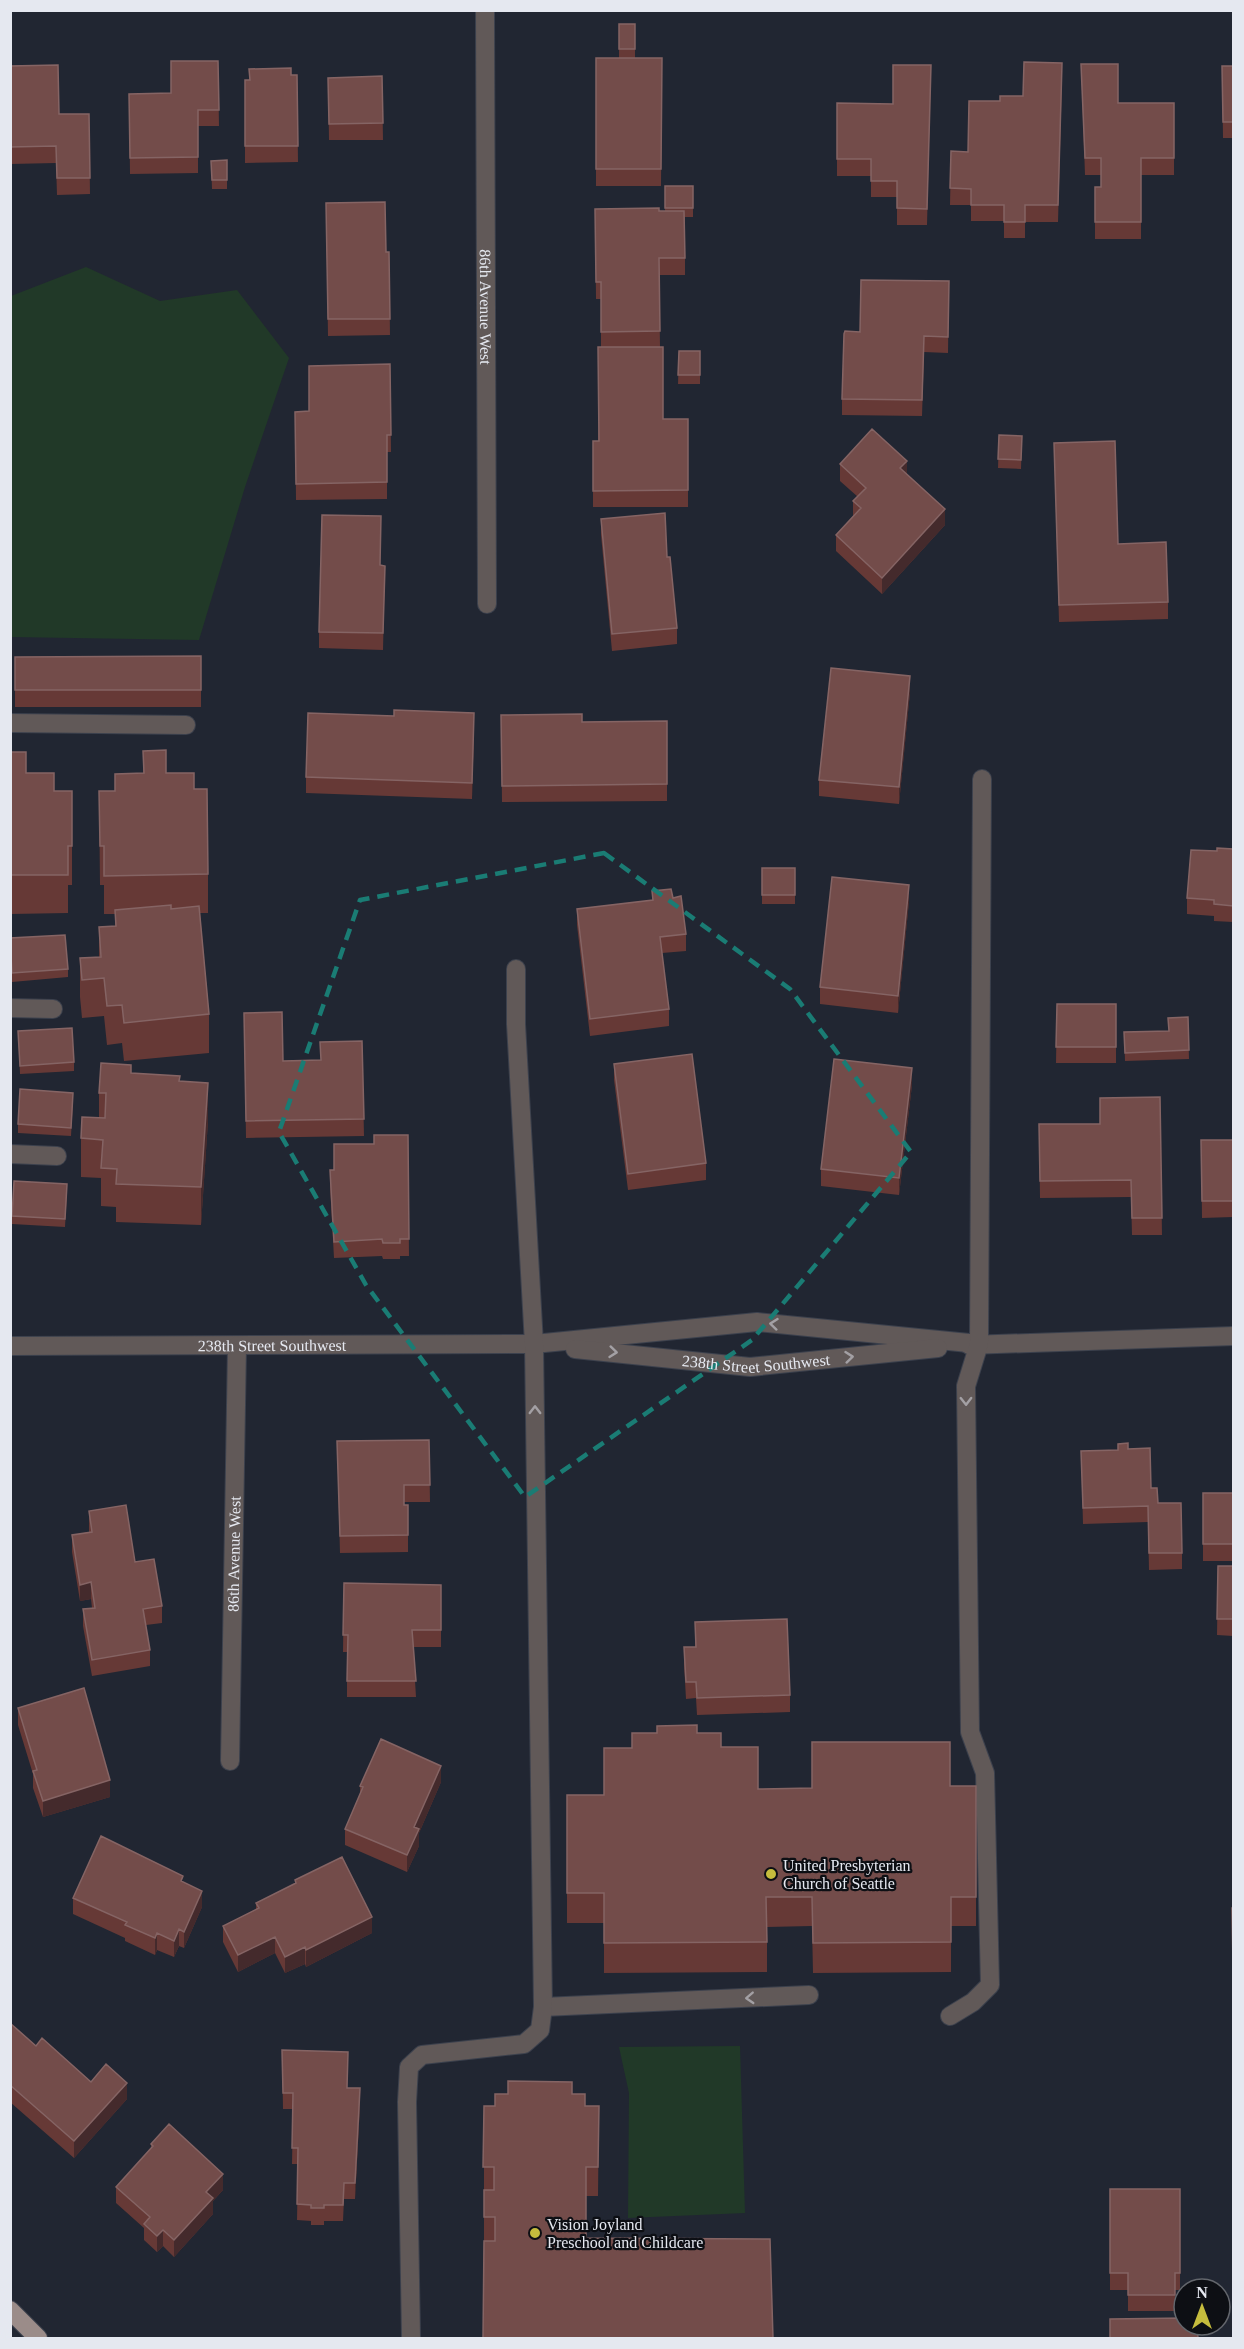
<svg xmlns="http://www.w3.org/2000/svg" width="1244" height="2349" font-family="'Times New Roman',serif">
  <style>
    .green { fill: #213928 }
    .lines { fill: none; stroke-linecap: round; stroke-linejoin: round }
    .minor-casing { stroke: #3c414d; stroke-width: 20 }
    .major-casing { stroke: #3c414d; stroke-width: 20 }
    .minor { stroke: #615958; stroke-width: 18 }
    .major { stroke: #9b8c89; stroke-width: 18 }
    .wall { fill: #663936 }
    .shaded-wall { fill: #442a2c }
    .building { fill: #734c4a; stroke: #856464; stroke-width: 1.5 }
    .oneway { stroke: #a3a0a4 }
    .marked { fill: none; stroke: #1a7c74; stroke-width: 4.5; stroke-dasharray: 12 8; stroke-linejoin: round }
    .poi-dot { fill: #c5bc3d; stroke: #0d0f14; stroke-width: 2 }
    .labels { text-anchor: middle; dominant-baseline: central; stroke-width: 4.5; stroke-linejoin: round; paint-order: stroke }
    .street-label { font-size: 16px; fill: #e5e8f0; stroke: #0d0f14 }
    .poi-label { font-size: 16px; fill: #e5e8f0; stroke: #0d0f14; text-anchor: start }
  </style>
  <rect width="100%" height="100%" fill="#212632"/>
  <!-- green -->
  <path class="green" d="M 86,267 L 160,301 L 237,290 L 289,358 L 245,487 L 199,640 L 11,637 L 11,296 Z
    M 740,2046 L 745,2213 L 628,2218 L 629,2093 L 619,2047 Z"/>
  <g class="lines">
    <defs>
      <g id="minor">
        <path id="s1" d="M 485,10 L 487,604"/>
        <path d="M 10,723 L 186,725"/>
        <path d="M 10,1008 L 53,1009"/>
        <path d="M 10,1154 L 57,1156"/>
        <path d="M 969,1345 L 1234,1336"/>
        <path id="s2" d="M 10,1346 L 534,1344 L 757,1322 L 979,1344"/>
        <path id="s3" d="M 575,1349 L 750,1367 L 938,1348"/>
        <path id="s4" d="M 230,1761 L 237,1346"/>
        <path d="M 543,2007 L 809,1995"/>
        <path d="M 950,2016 L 973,2002 L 990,1985 L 985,1773 L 970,1732 L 966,1386 L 979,1344 L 982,779"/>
        <path d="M 411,2338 L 407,2102 L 409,2067 L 422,2055 L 524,2044 L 540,2030 L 543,2007 L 534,1344 L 516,1024 L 516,969"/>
      </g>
      <path id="major" d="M 10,2310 L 38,2338"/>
    </defs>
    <!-- minor casing -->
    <use href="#minor" class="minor-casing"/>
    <!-- major casing -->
    <use href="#major" class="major-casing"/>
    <!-- minor -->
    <use href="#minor" class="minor"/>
    <!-- major -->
    <use href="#major" class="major"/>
  </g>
  <!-- wall -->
  <path class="wall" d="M 619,24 L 635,24 L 635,58 L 619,58 Z
    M 596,58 L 662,58 L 661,186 L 596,186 Z
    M 218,61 L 219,126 L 198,126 L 198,173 L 130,174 L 129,94 L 171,93 Z
    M 1081,64 L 1118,103 L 1174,103 L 1174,175 L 1141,175 L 1141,239 L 1095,239 L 1095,187 L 1101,187 L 1101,175 L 1085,175 Z
    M 931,65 L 927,225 L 897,225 L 897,197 L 871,197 L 871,176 L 837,176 L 837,103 L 893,104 Z
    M 10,66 L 59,114 L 89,114 L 90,194 L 57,195 L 56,163 L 10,164 Z
    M 1222,66 L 1233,66 L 1233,138 L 1223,138 Z
    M 249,69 L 291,75 L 297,75 L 298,162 L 245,163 L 245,80 L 249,80 Z
    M 382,76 L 383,140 L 329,140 L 328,78 Z
    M 1062,79 L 1058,222 L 1025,222 L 1025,238 L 1004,238 L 1004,221 L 971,221 L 971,205 L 950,205 L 951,151 L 968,152 L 1000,101 L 1023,96 Z
    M 227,160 L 227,189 L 212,189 L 211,161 Z
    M 665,186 L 693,186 L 693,217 L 685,217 L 685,275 L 659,275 L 660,347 L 663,419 L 688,419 L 688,507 L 593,507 L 593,441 L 598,441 L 601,347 L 601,299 L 596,299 L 595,209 L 665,211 Z
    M 326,203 L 386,252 L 389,252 L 390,335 L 328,336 Z
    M 949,281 L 948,353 L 924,352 L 922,416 L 842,415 L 842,399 L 860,332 Z
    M 679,351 L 700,351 L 700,384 L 678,384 Z
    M 390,364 L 391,452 L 387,452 L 387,499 L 296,500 L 295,412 L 309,411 Z
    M 999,435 L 1022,436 L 1021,469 L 998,468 Z
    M 1054,443 L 1118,544 L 1168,602 L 1168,619 L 1059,622 Z
    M 840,464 L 907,474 L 945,525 L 882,594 L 836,551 L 836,535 L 853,516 L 853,501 L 858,497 L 840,481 Z
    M 601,519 L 667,557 L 677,628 L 677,644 L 612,651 L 601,535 Z
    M 381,565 L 385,566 L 383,650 L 319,648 L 319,632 Z
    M 201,656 L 201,707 L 15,707 L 15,657 Z
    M 910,692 L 899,804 L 819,796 L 819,780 Z
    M 501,715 L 582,722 L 667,721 L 667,801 L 502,802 Z
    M 474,730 L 472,799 L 306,793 L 306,777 Z
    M 143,751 L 166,773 L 194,789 L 208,874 L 208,913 L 200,913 L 209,1014 L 209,1053 L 124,1061 L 122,1043 L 107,1045 L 104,1016 L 82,1018 L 80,997 L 80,958 L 99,957 L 99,927 L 115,926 L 115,914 L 104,914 L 104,885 L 100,885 L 99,791 L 115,791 L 143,773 Z
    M 10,752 L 26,773 L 54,791 L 72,791 L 72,885 L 68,885 L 68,913 L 10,914 Z
    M 1233,849 L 1233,922 L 1214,921 L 1214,916 L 1187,914 L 1187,898 L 1217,851 Z
    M 762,868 L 795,868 L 795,904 L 762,904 Z
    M 652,891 L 673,898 L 686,934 L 686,951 L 662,953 L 669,1009 L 669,1026 L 590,1036 L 577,925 L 577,909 L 652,900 Z
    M 909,901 L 898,1013 L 820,1004 L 820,987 Z
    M 10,938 L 68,969 L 68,977 L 12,982 L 10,964 Z
    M 1057,1004 L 1116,1004 L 1116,1063 L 1056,1063 Z
    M 244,1013 L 283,1061 L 321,1060 L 362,1041 L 364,1136 L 246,1138 Z
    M 1188,1017 L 1189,1059 L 1125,1061 L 1124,1032 L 1168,1031 Z
    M 18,1031 L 74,1062 L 74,1071 L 20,1074 Z
    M 614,1064 L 706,1163 L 706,1180 L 628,1190 L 614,1080 Z
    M 131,1073 L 180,1081 L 208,1121 L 201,1225 L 116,1222 L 116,1207 L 101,1206 L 101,1178 L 81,1177 L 81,1138 L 99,1118 L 99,1093 Z
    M 912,1085 L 899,1195 L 821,1186 L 821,1169 Z
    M 1160,1097 L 1162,1235 L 1132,1235 L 1131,1197 L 1040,1198 L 1039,1124 L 1100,1124 Z
    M 73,1101 L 71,1136 L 18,1133 L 18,1124 Z
    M 374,1135 L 408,1135 L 409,1256 L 400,1256 L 400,1259 L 383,1259 L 382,1256 L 334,1258 L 330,1186 L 330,1170 L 334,1170 L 374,1144 Z
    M 1201,1140 L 1233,1140 L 1233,1217 L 1202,1218 Z
    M 67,1192 L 65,1227 L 12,1224 L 12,1216 Z
    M 429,1440 L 430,1502 L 404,1502 L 404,1505 L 408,1505 L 408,1552 L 340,1553 L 337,1441 Z
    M 1118,1444 L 1128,1449 L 1151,1488 L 1182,1553 L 1182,1569 L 1149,1570 L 1148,1522 L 1083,1524 L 1081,1451 L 1118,1450 Z
    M 1203,1493 L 1233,1493 L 1233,1561 L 1203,1561 Z
    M 89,1511 L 135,1562 L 162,1606 L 162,1623 L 146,1625 L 150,1650 L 150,1666 L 92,1676 L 83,1626 L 83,1609 L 92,1608 L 91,1599 L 80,1601 L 72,1552 L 72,1535 L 89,1532 Z
    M 1218,1566 L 1233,1566 L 1233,1636 L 1217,1635 Z
    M 344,1583 L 441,1585 L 441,1647 L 413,1647 L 416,1697 L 347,1697 L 347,1652 L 343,1652 Z
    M 695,1622 L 790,1695 L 790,1712 L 697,1715 L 696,1698 L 686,1699 L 684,1664 L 684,1647 L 695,1647 Z
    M 18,1708 L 110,1797 L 43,1817 L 33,1788 L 33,1774 L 18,1725 Z
    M 697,1733 L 721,1747 L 758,1789 L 976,1786 L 976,1926 L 951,1926 L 951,1972 L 813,1973 L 812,1926 L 767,1927 L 767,1972 L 604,1973 L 604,1923 L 567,1923 L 567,1795 L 604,1795 L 632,1748 Z
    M 441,1782 L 419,1833 L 419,1846 L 407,1872 L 345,1845 L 345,1829 L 360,1794 L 360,1786 Z
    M 295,1880 L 372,1933 L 306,1967 L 305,1964 L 285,1973 L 275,1953 L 238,1972 L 223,1942 L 223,1926 L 256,1909 L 256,1903 L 295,1884 Z
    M 183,1882 L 202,1907 L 184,1948 L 179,1946 L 174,1957 L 157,1950 L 155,1955 L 125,1941 L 125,1938 L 73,1914 L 73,1898 Z
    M 1232,1908 L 1233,1908 L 1233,1983 Z
    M 10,2023 L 36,2046 L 91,2082 L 127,2099 L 74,2158 L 10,2102 Z
    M 282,2050 L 347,2088 L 360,2105 L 355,2199 L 344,2199 L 343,2221 L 324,2221 L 324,2225 L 311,2225 L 311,2221 L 297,2220 L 298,2164 L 292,2164 L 293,2109 L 283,2109 Z
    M 572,2094 L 585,2106 L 599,2106 L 598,2196 L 586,2196 L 586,2238 L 773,2338 L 484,2241 L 484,2106 L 495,2106 Z
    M 151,2144 L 223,2190 L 213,2201 L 213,2214 L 174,2257 L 163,2246 L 157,2252 L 144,2240 L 144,2228 L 116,2203 L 116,2187 L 151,2149 Z
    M 1110,2189 L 1180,2189 L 1180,2290 L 1175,2290 L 1175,2311 L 1128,2311 L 1128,2290 L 1110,2290 Z"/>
  <!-- shaded-wall -->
  <path class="shaded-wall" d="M 907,461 L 907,478 L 900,468 Z
    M 945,509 L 945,525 L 882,594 L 882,578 Z
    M 910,676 L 910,692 L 899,804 L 899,787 Z
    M 474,713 L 474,730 L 472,799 L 472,783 Z
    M 909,885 L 909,901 L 898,1013 L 898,996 Z
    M 912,1068 L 912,1085 L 899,1195 L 899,1178 Z
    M 208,1083 L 208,1121 L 201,1225 L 201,1187 Z
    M 91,1582 L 91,1599 L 80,1601 L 80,1585 Z
    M 441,1766 L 441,1782 L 419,1833 L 419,1846 L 407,1872 L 407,1855 L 414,1827 Z
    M 110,1780 L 110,1797 L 43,1817 L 43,1801 Z
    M 202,1891 L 202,1907 L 184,1948 L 184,1932 Z
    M 372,1917 L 372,1933 L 306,1967 L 306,1950 Z
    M 179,1929 L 179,1946 L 174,1957 L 174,1941 Z
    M 157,1933 L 157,1950 L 155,1955 L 155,1938 Z
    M 275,1937 L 275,1953 L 238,1972 L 238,1955 Z
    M 305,1947 L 305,1964 L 285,1973 L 285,1957 Z
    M 127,2083 L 127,2099 L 74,2158 L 74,2141 Z
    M 360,2088 L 360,2105 L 355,2199 L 355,2183 Z
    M 223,2174 L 223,2190 L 213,2201 L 213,2214 L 174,2257 L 174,2240 L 206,2192 Z
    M 163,2230 L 163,2246 L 157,2252 L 157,2236 Z"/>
  <!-- building -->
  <path class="building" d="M 619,24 L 635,24 L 635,49 L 619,49 Z
    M 596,58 L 662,58 L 661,169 L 596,169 Z
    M 171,61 L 218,61 L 219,110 L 198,110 L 198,157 L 130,158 L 129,94 L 171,93 Z
    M 1024,62 L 1062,63 L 1058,205 L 1025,205 L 1025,222 L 1004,222 L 1004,205 L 971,205 L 971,189 L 950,188 L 951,151 L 968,152 L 969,101 L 1000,101 L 1000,96 L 1023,96 Z
    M 1081,64 L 1118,64 L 1118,103 L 1174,103 L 1174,158 L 1141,158 L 1141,222 L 1095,222 L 1095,187 L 1101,187 L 1101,158 L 1085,158 Z
    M 58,65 L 59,114 L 89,114 L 90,178 L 57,178 L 56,146 L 10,147 L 10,66 Z
    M 893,65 L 931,65 L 927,209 L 897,208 L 897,181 L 871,181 L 871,159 L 837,159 L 837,103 L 893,104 Z
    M 1222,66 L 1233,66 L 1233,122 L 1223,122 Z
    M 291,68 L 291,75 L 297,75 L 298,146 L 245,146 L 245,80 L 250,80 L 249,69 Z
    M 382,76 L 383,123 L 329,124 L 328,78 Z
    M 227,160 L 227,180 L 212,180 L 211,161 Z
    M 665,186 L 693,186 L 693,208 L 665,208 Z
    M 385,202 L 386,252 L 389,252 L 390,319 L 328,319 L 326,203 Z
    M 659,208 L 659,211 L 684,211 L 685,258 L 659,258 L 660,331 L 601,332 L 601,282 L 596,282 L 595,209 Z
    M 861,280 L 949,281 L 948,337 L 924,336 L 922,400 L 842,399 L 844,334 L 845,331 L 860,332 Z
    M 598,347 L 663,347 L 663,419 L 688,419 L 688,490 L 593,491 L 593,441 L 599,441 Z
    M 679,351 L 700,351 L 700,375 L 678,375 Z
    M 390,364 L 391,435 L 387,435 L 387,482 L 296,484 L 295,412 L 309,411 L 309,366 Z
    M 872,429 L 907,461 L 900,468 L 945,509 L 882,578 L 836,535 L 861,508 L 853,501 L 866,488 L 840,464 Z
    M 999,435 L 1022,436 L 1021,460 L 998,459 Z
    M 1115,441 L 1118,544 L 1166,542 L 1168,602 L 1059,605 L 1054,443 Z
    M 665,513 L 667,557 L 670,557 L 677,628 L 612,634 L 601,519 Z
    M 322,515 L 381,516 L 380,565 L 385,566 L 383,633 L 319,632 Z
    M 201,656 L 201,690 L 15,690 L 15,657 Z
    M 831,668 L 910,676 L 899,787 L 819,780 Z
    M 394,710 L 474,713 L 472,783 L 306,777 L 308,713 L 394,716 Z
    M 582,714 L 582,722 L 667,721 L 667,784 L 502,786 L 501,715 Z
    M 166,750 L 166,773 L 194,773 L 194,789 L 207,789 L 208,874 L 104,876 L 104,846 L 100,846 L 99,791 L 115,791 L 115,774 L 144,773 L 143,751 Z
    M 10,752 L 26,752 L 26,773 L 54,773 L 54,791 L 72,791 L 72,846 L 68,846 L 68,875 L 10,875 Z
    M 1217,848 L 1233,849 L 1233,906 L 1214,904 L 1214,900 L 1187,898 L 1191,850 L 1217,851 Z
    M 762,868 L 795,868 L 795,895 L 762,895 Z
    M 832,877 L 909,885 L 898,996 L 820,987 Z
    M 671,889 L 673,898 L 681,896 L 686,934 L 660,937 L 669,1009 L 590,1019 L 577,909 L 653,900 L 652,891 Z
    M 171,905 L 171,909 L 199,906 L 209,1014 L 124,1023 L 122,1005 L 107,1006 L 104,978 L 82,980 L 80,958 L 101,957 L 99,927 L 116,926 L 115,910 Z
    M 65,935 L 68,969 L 12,973 L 10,938 Z
    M 1057,1004 L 1116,1004 L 1116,1047 L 1056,1047 Z
    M 282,1012 L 283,1061 L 321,1060 L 320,1042 L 362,1041 L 364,1119 L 246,1121 L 244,1013 Z
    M 1188,1017 L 1189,1050 L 1125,1053 L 1124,1032 L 1169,1031 L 1168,1018 Z
    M 72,1028 L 74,1062 L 20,1066 L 18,1031 Z
    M 692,1054 L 706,1163 L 628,1174 L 614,1064 Z
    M 834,1059 L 912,1068 L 899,1178 L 821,1169 Z
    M 101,1063 L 131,1065 L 131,1073 L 180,1076 L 179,1081 L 208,1083 L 201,1187 L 116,1184 L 117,1169 L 101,1168 L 103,1140 L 81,1138 L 82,1117 L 105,1118 L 106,1093 L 99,1093 Z
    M 20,1089 L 73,1093 L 71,1128 L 18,1124 Z
    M 1160,1097 L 1162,1218 L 1132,1218 L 1131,1180 L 1040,1181 L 1039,1124 L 1100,1124 L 1100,1098 Z
    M 374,1135 L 408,1135 L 409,1239 L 400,1239 L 400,1243 L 383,1243 L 382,1239 L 334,1242 L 330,1170 L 334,1170 L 334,1144 L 374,1144 Z
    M 1201,1140 L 1233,1140 L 1233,1201 L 1202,1201 Z
    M 14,1181 L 67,1184 L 65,1219 L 12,1216 Z
    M 429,1440 L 430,1485 L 404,1485 L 404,1505 L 408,1505 L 408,1535 L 340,1536 L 337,1441 Z
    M 1128,1443 L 1128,1449 L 1150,1448 L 1151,1488 L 1157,1488 L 1158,1503 L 1181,1503 L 1182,1553 L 1149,1553 L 1148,1506 L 1083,1508 L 1081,1451 L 1118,1450 L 1118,1444 Z
    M 1203,1493 L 1233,1493 L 1233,1544 L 1203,1544 Z
    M 126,1505 L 135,1562 L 154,1559 L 162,1606 L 143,1609 L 150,1650 L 92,1660 L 83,1609 L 95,1608 L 91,1582 L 80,1585 L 72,1535 L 92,1532 L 89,1511 Z
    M 1218,1566 L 1233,1566 L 1233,1619 L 1217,1619 Z
    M 344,1583 L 441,1585 L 441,1630 L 412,1630 L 416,1681 L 347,1681 L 348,1635 L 343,1635 Z
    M 787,1619 L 790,1695 L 697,1698 L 696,1682 L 686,1682 L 684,1647 L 696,1647 L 695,1622 Z
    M 84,1688 L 110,1780 L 43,1801 L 33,1771 L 37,1770 L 18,1708 Z
    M 697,1725 L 697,1733 L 721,1733 L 721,1747 L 758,1747 L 758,1789 L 812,1788 L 812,1742 L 950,1742 L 950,1786 L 976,1786 L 976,1897 L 951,1897 L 951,1942 L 813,1943 L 812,1897 L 766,1897 L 767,1942 L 604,1943 L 604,1893 L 567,1893 L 567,1795 L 604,1795 L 604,1748 L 632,1748 L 632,1733 L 657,1733 L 657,1726 Z
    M 381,1739 L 441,1766 L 414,1827 L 419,1829 L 407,1855 L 345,1829 L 363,1787 L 360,1786 Z
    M 101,1836 L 183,1876 L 181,1881 L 202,1891 L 184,1932 L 179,1929 L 174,1941 L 157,1933 L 155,1938 L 125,1925 L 127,1922 L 73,1898 Z
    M 342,1857 L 372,1917 L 306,1950 L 305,1947 L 285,1957 L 275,1937 L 238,1955 L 223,1926 L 259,1908 L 256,1903 L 296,1883 L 295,1880 Z
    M 1232,1908 L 1233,1908 L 1233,1967 Z
    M 10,2023 L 36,2046 L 42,2038 L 91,2082 L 106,2064 L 127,2083 L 74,2141 L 10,2085 Z
    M 282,2050 L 348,2052 L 347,2088 L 360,2088 L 355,2183 L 344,2183 L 343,2205 L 324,2205 L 324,2208 L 311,2208 L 311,2205 L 297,2204 L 298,2148 L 292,2148 L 293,2093 L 283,2093 Z
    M 508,2081 L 572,2082 L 572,2094 L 585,2094 L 585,2106 L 599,2106 L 598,2167 L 586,2167 L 586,2238 L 770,2239 L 773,2338 L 483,2338 L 484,2241 L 495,2241 L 495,2217 L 484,2217 L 484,2190 L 494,2190 L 494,2167 L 483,2167 L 484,2106 L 495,2106 L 495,2094 L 508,2094 Z
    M 169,2124 L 223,2174 L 206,2192 L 213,2198 L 174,2240 L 163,2230 L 157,2236 L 144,2224 L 150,2217 L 116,2187 L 153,2146 L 151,2144 Z
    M 1110,2189 L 1180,2189 L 1180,2273 L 1175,2273 L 1175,2295 L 1128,2295 L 1128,2273 L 1110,2273 Z
    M 1184,2318 L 1184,2325 L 1197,2325 L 1198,2338 L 1110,2338 L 1110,2319 Z"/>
  <!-- one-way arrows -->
  <defs><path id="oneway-chevron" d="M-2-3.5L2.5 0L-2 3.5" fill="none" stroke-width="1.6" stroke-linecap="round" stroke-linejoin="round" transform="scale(1.5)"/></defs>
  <g class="oneway">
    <use href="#oneway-chevron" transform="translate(774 1324) rotate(-174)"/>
    <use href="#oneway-chevron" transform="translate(613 1352) rotate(6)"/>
    <use href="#oneway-chevron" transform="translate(849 1357) rotate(-6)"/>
    <use href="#oneway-chevron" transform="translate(966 1401) rotate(89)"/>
    <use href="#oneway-chevron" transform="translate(535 1410) rotate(-90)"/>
    <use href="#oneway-chevron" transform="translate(750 1998) rotate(177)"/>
  </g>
  <!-- marked area -->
  <path class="marked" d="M 604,853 L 790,989 L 911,1152 L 752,1340 L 525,1497 L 366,1285 L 279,1132 L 360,900 Z"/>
  <!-- markers -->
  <g class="poi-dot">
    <circle cx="771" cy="1874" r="6"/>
    <circle cx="535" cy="2233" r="6"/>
  </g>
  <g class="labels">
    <!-- street labels -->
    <g class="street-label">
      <text stroke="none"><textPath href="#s1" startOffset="297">86th Avenue West</textPath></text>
      <text stroke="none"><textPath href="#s2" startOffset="262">238th Street Southwest</textPath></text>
      <text stroke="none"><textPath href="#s3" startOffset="182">238th Street Southwest</textPath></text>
      <text stroke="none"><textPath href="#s4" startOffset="207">86th Avenue West</textPath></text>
    </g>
    <!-- poi labels -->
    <g class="poi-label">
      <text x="783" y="1865">United Presbyterian<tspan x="783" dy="18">Church of Seattle</tspan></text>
      <text x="547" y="2224">Vision Joyland<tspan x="547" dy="18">Preschool and Childcare</tspan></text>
    </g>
  </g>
  <!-- border -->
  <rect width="1244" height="2349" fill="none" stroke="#e5e8f0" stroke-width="24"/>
  <!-- north arrow -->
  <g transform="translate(1202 2307)"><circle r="28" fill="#0d0f14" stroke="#63666c" stroke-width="1.5"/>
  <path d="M0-4.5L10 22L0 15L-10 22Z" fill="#c5bc3d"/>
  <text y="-9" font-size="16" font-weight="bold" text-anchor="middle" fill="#e5e8f0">N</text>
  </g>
</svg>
